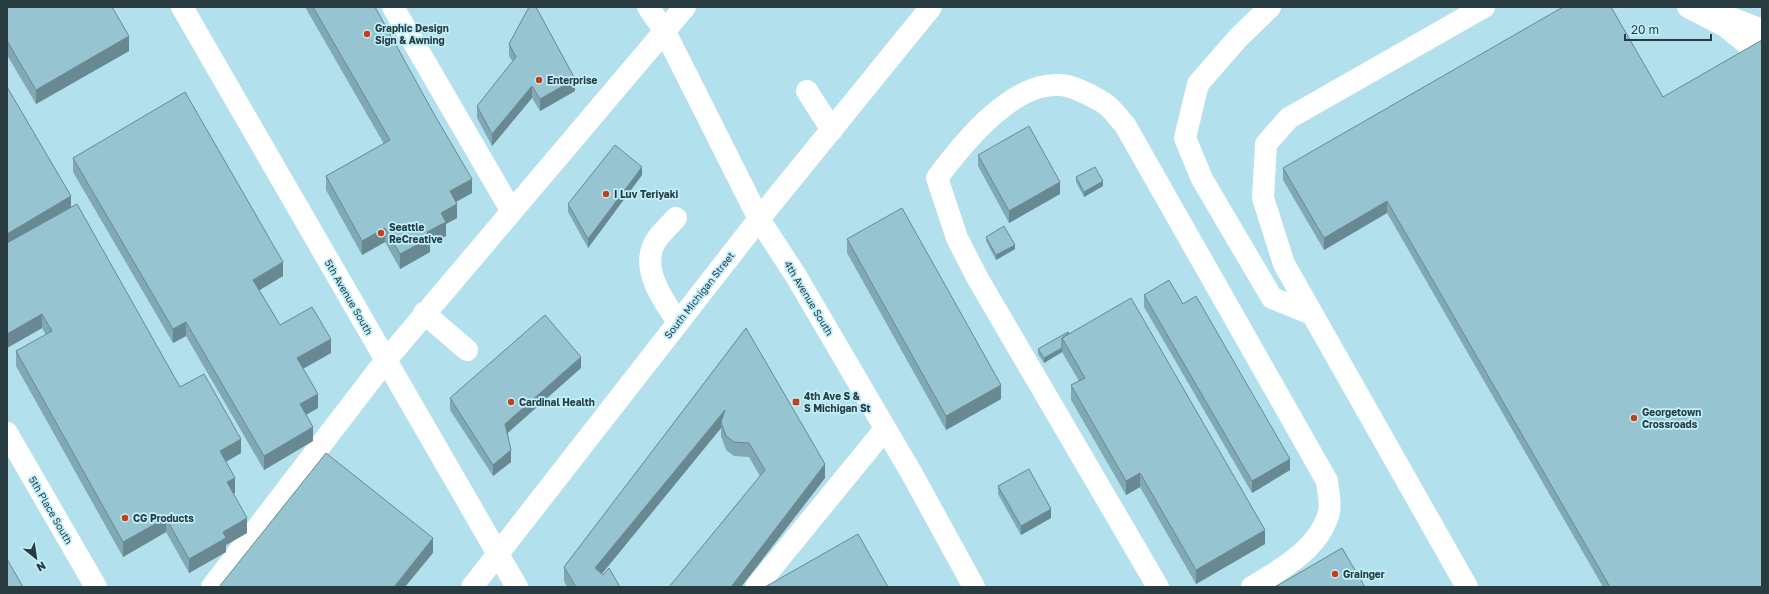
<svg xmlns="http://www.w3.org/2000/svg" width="1769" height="594" font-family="'Golos Text',sans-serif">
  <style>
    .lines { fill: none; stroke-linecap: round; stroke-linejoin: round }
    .minor { stroke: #fff; stroke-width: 22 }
    .major { stroke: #fff; stroke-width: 22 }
    .wall { fill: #81a9b3 }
    .shaded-wall { fill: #698992 }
    .building { fill: #96c4d0; stroke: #698992 }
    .poi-dot { fill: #c73d19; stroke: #bfeffb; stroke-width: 1.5 }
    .labels { text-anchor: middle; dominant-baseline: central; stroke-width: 3.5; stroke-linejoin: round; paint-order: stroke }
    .poi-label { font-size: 10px; font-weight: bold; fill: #283b40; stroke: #bfeffb; text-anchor: start }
    .street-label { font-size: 10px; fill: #283b40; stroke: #bfeffb }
  </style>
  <rect width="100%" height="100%" fill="#b2e1ed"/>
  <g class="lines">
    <!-- minor -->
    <path class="minor" d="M 182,7 L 517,587
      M 393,7 L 511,210
      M 1270,7 L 1238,38 L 1198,84 L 1185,138 L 1202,179 L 1272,298 L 1312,314
      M 1688,7 L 1725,26 L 1762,56
      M 1721,14 L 1762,30
      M 807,91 L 832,130
      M 676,218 C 669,226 659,234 654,244 C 641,270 664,302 678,322
      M 424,313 L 467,350
      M 7,433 L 96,587
      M 212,587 L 386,360 L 685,7
      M 756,587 L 885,429
      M 1158,587 L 978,279 L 957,238 L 937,178 C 963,143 1012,82 1059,85 C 1073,85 1092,96 1104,103 C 1112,108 1118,118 1125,125 L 1327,481 C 1328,490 1331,503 1329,512 C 1320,548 1282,569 1252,587
      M 1467,587 L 1284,264 L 1263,198 L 1266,144 L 1289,118 L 1484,7"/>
    <!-- major -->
    <path class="major" d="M 648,7 L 664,30 L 759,219 L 796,276 L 912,474 L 974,587
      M 472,587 L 759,219 L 931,7"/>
  </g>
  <!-- wall -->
  <path class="wall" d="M 7,7 L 129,51 L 36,104 L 7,55 Z
    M 305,7 L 375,7 L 472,193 L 456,202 L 457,218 L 446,224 L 446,236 L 430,245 L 430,252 L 400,269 L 385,242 L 362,255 L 326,190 L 326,176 L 384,144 Z
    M 509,44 L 575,91 L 540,111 L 532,98 L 492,146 L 477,118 L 477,106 L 513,62 L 509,56 Z
    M 7,87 L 71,207 L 180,387 L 241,453 L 226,462 L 235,493 L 233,494 L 247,533 L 226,545 L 226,552 L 189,573 L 166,532 L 123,557 L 16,366 L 16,351 L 46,335 L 42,328 L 7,348 Z
    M 1663,97 L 1762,587 L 1603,587 L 1387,213 L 1324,250 L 1283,180 L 1283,168 Z
    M 978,155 L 1060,194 L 1009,223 L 978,166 Z
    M 73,158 L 283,276 L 259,290 L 280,325 L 331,353 L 303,369 L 318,408 L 306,415 L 313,441 L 264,470 L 186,336 L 173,343 L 73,172 Z
    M 642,175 L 588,248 L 568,212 L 568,204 Z
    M 1076,177 L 1103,186 L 1084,197 L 1076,182 Z
    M 986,237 L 1015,249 L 996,260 L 986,241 Z
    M 847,239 L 1001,399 L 946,430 L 847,253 Z
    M 1144,295 L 1183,304 L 1290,470 L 1252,493 L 1144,307 Z
    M 746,328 L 825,478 L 741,587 L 669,587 L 760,476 L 749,457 L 734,456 L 726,450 L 721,436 L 721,428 L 602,574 L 620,587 L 567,587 L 564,581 L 564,567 Z
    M 1068,332 L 1265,544 L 1196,584 L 1140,487 L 1126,495 L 1071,400 L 1071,385 L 1079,381 L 1062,352 L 1044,363 L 1038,354 L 1038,349 Z
    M 581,368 L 508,433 L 511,462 L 493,476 L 450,410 L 450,398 Z
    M 998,486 L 1051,518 L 1021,535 L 998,494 Z"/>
  <!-- shaded-wall -->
  <path class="shaded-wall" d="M 129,36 L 129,51 L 36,104 L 36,90 Z
    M 575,79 L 575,91 L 540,111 L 540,99 Z
    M 532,86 L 532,98 L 492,146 L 492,134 Z
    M 642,167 L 642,175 L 588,248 L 588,239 Z
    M 472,179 L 472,193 L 450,205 L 450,191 Z
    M 1103,181 L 1103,186 L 1084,197 L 1084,192 Z
    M 1060,182 L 1060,194 L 1009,223 L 1009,211 Z
    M 71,196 L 71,211 L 7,248 L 7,234 Z
    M 1387,201 L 1387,213 L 1324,250 L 1324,238 Z
    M 457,204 L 457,218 L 446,224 L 446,236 L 430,245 L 430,252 L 400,269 L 400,254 L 427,232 L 441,213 Z
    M 385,228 L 385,242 L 362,255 L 362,241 Z
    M 1015,245 L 1015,249 L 996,260 L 996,255 Z
    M 283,262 L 283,276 L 253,294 L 253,280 Z
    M 42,314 L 42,328 L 7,348 L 7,334 Z
    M 186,322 L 186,336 L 173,343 L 173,329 Z
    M 331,339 L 331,353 L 297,372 L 297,358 Z
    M 1062,348 L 1062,352 L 1044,363 L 1044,358 Z
    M 581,357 L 581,368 L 505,435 L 505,424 Z
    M 1001,385 L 1001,399 L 946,430 L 946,416 Z
    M 318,394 L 318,408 L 300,418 L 300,404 Z
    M 725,410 L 721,422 L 721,428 L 595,582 L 595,568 Z
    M 313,427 L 313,441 L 264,470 L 264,456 Z
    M 241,439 L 241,453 L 220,465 L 220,451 Z
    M 511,450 L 511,462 L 493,476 L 493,465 Z
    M 1290,459 L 1290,470 L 1252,493 L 1252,481 Z
    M 825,464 L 825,478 L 741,587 L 731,587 Z
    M 1140,473 L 1140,487 L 1126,495 L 1126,481 Z
    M 235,478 L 235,493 L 227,497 L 227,482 Z
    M 1051,509 L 1051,518 L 1021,535 L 1021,526 Z
    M 166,518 L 166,532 L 123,557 L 123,542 Z
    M 247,518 L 247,533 L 226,545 L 226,552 L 189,573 L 189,559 L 223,532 Z
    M 1265,530 L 1265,544 L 1196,584 L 1196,570 Z
    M 433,538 L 433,553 L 405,587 L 394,587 Z"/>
  <!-- building -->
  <path class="building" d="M 7,7 L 112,7 L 129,36 L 36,90 L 7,41 Z
    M 313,7 L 375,7 L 434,114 L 472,179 L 450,191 L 457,204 L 441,213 L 446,222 L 427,232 L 430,238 L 400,254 L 385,228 L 362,241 L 326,176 L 390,140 Z
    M 529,7 L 536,7 L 575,79 L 540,99 L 532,86 L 492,134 L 477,106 L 516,57 L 509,44 Z
    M 1563,7 L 1611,7 L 1663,97 L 1762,40 L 1762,587 L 1610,587 L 1387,201 L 1324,238 L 1283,168 Z
    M 7,87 L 71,196 L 7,234 Z
    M 185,92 L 283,262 L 253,280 L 280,325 L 312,307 L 331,339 L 297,358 L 318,394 L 300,404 L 313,427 L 264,456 L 186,322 L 173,329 L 73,158 Z
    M 1029,126 L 1060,182 L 1009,211 L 978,155 Z
    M 615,145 L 642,167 L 588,239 L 568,204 Z
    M 1095,167 L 1103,181 L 1084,192 L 1076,177 Z
    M 77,204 L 180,387 L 204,374 L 241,439 L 220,451 L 235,478 L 227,482 L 247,518 L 223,532 L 226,538 L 189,559 L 166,518 L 123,542 L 16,351 L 52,331 L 42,314 L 7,334 L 7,243 Z
    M 902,208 L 1001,385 L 946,416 L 847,239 Z
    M 1004,226 L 1015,245 L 996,255 L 986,237 Z
    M 1169,280 L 1183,304 L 1196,296 L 1290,459 L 1252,481 L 1144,295 Z
    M 1131,298 L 1265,530 L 1196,570 L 1140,473 L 1126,481 L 1071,385 L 1085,378 L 1062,338 Z
    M 545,315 L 581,357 L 505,424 L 511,450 L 493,465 L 450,398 Z
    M 746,328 L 825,464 L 731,587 L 669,587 L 765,470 L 749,443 L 734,442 L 726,436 L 721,422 L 725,410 L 595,568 L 603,575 L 609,568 L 620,587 L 576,587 L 564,567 Z
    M 1068,332 L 1069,333 L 1062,338 L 1062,348 L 1044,358 L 1038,349 Z
    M 326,453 L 433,538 L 394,587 L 219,587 Z
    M 1029,469 L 1051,509 L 1021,526 L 998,486 Z
    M 858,534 L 888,587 L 765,587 Z
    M 1342,548 L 1365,587 L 1275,587 Z
    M 7,559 L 23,587 L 7,587 Z"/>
  <!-- markers -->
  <g class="poi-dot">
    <circle cx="367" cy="34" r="4"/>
    <circle cx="539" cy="80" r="4"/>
    <circle cx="606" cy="194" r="4"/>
    <circle cx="381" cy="233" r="4"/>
    <circle cx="511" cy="402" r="4"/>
    <rect x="792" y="398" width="8" height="8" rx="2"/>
    <circle cx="1634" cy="418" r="4"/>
    <circle cx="125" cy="518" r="4"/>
    <circle cx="1335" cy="574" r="4"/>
  </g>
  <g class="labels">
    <!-- poi labels -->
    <g class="poi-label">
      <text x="375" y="28">Graphic Design<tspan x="375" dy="12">Sign &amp; Awning</tspan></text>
      <text x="547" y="80">Enterprise</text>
      <text x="614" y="194">I Luv Teriyaki</text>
      <text x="389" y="227">Seattle<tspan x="389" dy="12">ReCreative</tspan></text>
      <text x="804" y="396">4th Ave S &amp;<tspan x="804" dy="12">S Michigan St</tspan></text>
      <text x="519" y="402">Cardinal Health</text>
      <text x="1642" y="412">Georgetown<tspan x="1642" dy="12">Crossroads</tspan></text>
      <text x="133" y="518">CG Products</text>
      <text x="1343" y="574">Grainger</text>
    </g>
    <!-- street labels -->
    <g class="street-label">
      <text transform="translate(699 295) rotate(-52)">South Michigan Street</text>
      <text transform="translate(349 297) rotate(60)">5th Avenue South</text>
      <text transform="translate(809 298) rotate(59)">4th Avenue South</text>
      <text transform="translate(51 510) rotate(60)">5th Place South</text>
    </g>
  </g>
  <!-- border -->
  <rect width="1769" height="594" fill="none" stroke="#283b40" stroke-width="16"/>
  <!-- north arrow -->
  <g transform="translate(36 558) rotate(150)" stroke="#bfeffb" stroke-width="3" paint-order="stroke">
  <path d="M0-3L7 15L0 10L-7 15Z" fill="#283b40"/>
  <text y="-6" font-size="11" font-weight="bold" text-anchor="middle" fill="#283b40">N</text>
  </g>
  <!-- scale -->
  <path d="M1625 34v6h86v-6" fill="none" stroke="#283b40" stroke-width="2"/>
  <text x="1631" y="34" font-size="12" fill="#283b40" stroke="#bfeffb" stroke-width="3" paint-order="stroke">20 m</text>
</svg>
